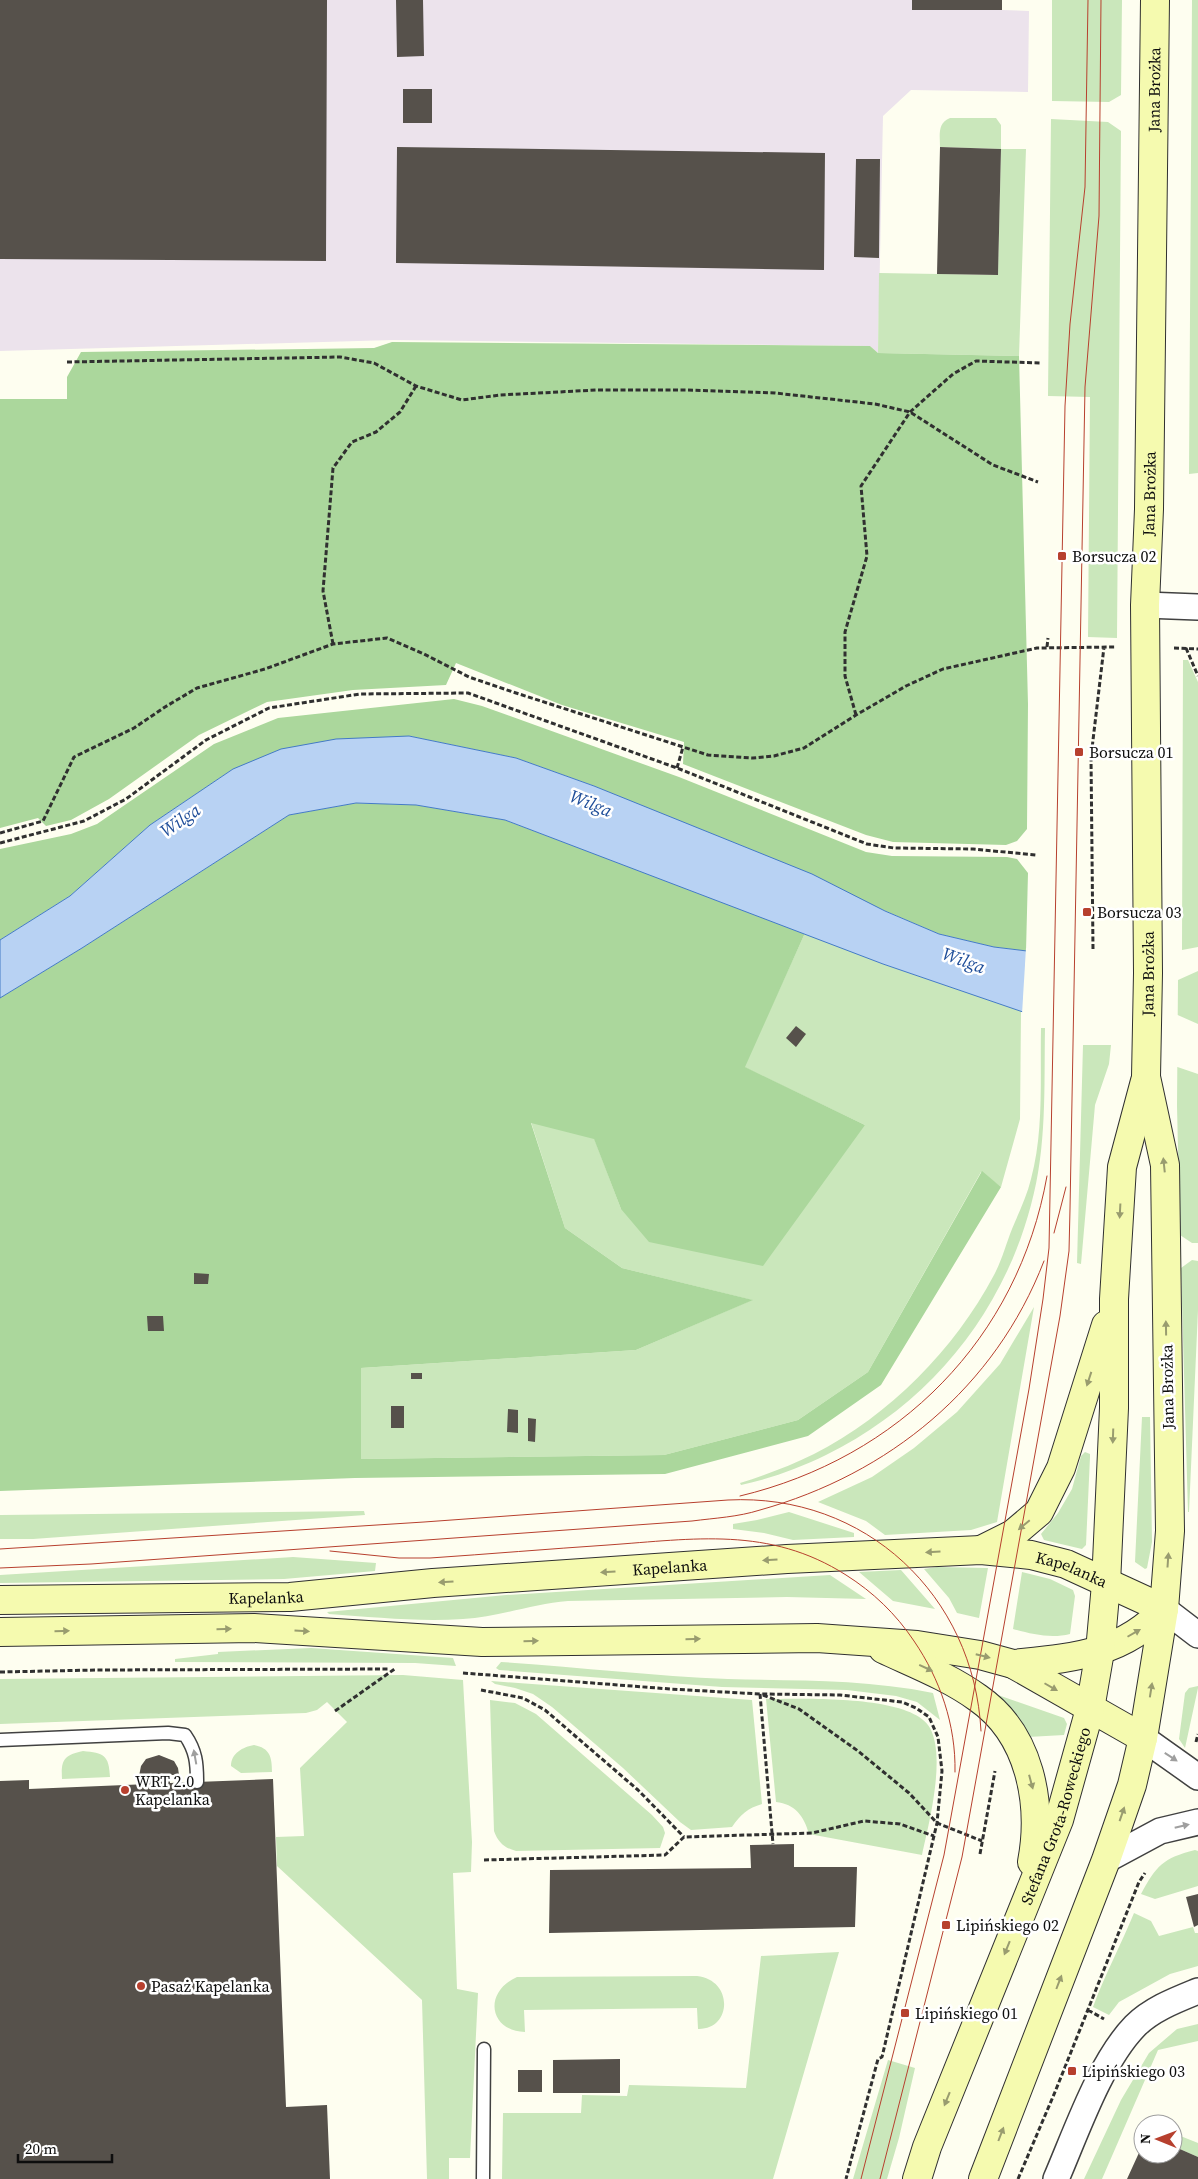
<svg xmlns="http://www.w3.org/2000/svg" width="1198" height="2179" font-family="'Source Serif 4',serif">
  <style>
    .industrial { fill: #ece3ec }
    .green { fill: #cae7bb }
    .forest { fill: #abd79c }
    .water { fill: #b8d2f3; stroke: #437ac6 }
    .pier { fill: #fefef0 }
    .building { fill: #56514b }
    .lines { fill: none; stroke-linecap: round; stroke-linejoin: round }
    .service-casing { stroke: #414141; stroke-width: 15 }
    .minor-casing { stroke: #414141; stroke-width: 28 }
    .secondary-casing { stroke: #303030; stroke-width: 30 }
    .path { stroke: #303030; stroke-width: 3; stroke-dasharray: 5 2.5; stroke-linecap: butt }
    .service { stroke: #fff; stroke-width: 12 }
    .minor { stroke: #fff; stroke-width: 25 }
    .secondary { stroke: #f5faaf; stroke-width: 28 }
    .tram { stroke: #b7402e; stroke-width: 1 }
    .oneway { fill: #999c6f }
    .oneway2 { fill: #9f9f9f }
    .poi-dot { fill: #b7402e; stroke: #fff; stroke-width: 2 }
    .labels { text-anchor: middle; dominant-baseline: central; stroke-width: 5; stroke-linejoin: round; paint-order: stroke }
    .street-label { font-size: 16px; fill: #0e0e0e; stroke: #fff }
    .poi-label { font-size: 16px; fill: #0e0e0e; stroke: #fff; text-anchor: start }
    .water-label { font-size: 18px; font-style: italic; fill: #1e4d99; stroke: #fff }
  </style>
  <rect width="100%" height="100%" fill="#fefef0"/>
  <!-- industrial -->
  <path class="industrial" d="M 0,0 L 1002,0 L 1002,10 L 1029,11 L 1028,92 L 911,90 L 883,116 L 878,353 L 870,346 L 393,340 L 0,351 Z"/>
  <!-- green -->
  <path class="green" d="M 1052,0 L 1122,0 L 1121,95 L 1109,102 L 1052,101 Z
    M 1192,0 L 1198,0 L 1198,473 L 1189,474 Z
    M 950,118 L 996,118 L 1001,125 L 1001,149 L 1026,149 L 1019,356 L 878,353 L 879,273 L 998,275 L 1001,149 L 940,147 C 940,136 937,123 950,118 Z
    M 1051,119 L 1108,122 L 1121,131 L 1117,638 L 1088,637 L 1090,397 L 1048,396 Z
    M 1183,660 L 1188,660 L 1198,682 L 1198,947 L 1182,950 Z
    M 805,933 L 883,964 L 1021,1011 L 1020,1119 L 1001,1187 L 981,1172 L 868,1372 L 798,1420 L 664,1455 L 361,1459 L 361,1368 L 636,1350 L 752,1300 L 622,1268 L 565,1228 L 531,1122 L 594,1138 L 621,1209 L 865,1125 L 744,1067 Z
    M 1198,971 L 1198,1243 L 1192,1243 L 1180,1235 L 1177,1106 L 1178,980 Z
    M 1041,1028 L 1045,1028 C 1044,1087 1047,1147 1031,1205 C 1002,1315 928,1405 826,1455 C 799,1468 770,1479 741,1485 L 740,1483 C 765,1475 790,1466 814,1454 C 890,1415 954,1350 994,1275 C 1002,1260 1006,1244 1012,1229 C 1019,1212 1027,1196 1031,1179 C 1044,1131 1040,1077 1041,1028 Z
    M 1083,1045 L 1111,1045 L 1109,1064 L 1095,1105 L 1081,1264 L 1077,1263 Z
    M 1192,1260 L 1198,1261 L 1198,1310 L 1189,1512 L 1188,1512 L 1181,1268 Z
    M 1034,1307 L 997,1522 L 971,1530 L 885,1535 L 866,1521 L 818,1502 L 872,1477 L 914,1448 L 957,1412 L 1000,1364 Z
    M 1142,1417 L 1150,1417 L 1152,1542 L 1147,1568 L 1145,1569 L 1135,1562 Z
    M 1085,1452 L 1090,1454 L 1090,1457 L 1086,1545 L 1082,1549 L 1044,1540 L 1041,1534 L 1058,1513 L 1072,1489 L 1081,1456 Z
    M 364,1511 L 365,1515 L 33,1539 L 0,1539 L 0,1515 Z
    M 789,1512 L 854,1533 L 854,1537 L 793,1540 L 764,1533 L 733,1529 L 733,1524 L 757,1520 Z
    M 293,1557 L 376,1563 L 375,1571 L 284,1579 L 0,1583 L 0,1575 Z
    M 937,1567 L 988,1568 L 979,1618 L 957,1613 L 949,1598 L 924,1569 Z
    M 901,1570 L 935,1609 L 893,1601 L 859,1572 Z
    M 1022,1572 L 1050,1579 L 1073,1590 L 1075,1596 L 1070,1634 C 1051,1639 1031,1634 1013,1629 Z
    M 830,1575 L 866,1599 L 787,1597 L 568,1601 C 532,1604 498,1617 463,1619 C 418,1622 373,1617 329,1614 L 327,1612 L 506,1595 Z
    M 311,1648 L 453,1658 L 456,1666 L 415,1663 L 175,1662 L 175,1659 L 218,1654 L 218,1652 Z
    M 501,1662 C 577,1667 652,1676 728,1679 C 797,1681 865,1679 933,1693 L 940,1720 L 917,1702 L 896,1696 L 847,1690 L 722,1687 L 499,1670 L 496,1668 Z
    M 403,1675 L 463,1680 L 472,1842 L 471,1872 L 453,1873 L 457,1989 L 478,1993 L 470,2158 L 449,2158 L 449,2179 L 427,2179 L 422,2000 L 277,1866 L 276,1837 L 304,1836 L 300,1768 L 347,1722 L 327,1702 L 317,1710 L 306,1713 L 0,1724 L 0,1679 Z
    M 491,1681 L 752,1700 L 762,1804 C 748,1808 740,1815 732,1827 L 691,1830 L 680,1822 L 623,1768 L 552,1707 L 533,1694 L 515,1688 L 495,1684 Z
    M 1198,1686 L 1198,1688 L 1185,1748 L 1179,1739 L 1185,1693 L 1189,1688 Z
    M 998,1695 L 1064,1718 L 1067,1724 L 1064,1735 L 1028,1737 L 998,1702 Z
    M 766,1699 C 801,1699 912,1694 930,1728 C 946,1757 929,1823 922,1855 L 809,1834 C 804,1816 795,1804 776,1802 Z
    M 490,1700 L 515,1703 L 536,1714 L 652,1815 L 663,1827 L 665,1833 L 660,1848 L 516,1851 C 504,1848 498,1842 494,1831 Z
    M 254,1745 C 270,1748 272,1757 272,1772 L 241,1773 L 231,1766 C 231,1753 243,1747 254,1745 Z
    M 83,1751 C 104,1753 109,1755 110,1777 L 62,1779 C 61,1761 63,1755 83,1751 Z
    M 1195,1850 L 1198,1851 L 1198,1886 L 1155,1899 L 1141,1894 C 1156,1866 1163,1858 1195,1850 Z
    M 1134,1913 L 1151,1921 L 1159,1936 L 1193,1927 L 1195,1933 L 1198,1933 L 1198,1966 L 1170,1974 L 1119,2002 L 1109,2015 L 1093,2007 C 1105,1974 1121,1945 1134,1913 Z
    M 839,1952 L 773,2179 L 502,2179 L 503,2113 L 581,2113 L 582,2095 L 627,2096 L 629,2085 L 746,2088 L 761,1956 Z
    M 697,1976 C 734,1980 732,2030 698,2029 L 697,2008 L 524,2010 L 525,2032 C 489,2031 483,1992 517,1977 Z
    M 1198,2024 L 1198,2041 L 1158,2050 L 1102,2179 L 1084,2179 L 1121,2100 L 1149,2053 L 1177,2029 Z
    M 888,2060 L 915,2068 L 899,2138 L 887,2179 L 853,2179 Z
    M 1173,2133 L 1198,2143 L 1198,2157 L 1173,2146 Z"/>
  <!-- forest -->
  <path class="forest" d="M 392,342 L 870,346 L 878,353 L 1019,356 L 1028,704 L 1027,829 L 1017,841 L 1006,845 L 893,842 L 866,835 L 683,764 L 684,742 L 562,705 L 456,663 L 446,685 L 353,690 L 267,702 L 199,735 L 109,799 L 71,820 L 46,826 L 38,818 L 0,828 L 0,399 L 67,399 L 67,377 L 81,352 L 374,348 Z
    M 454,699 L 482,706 L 679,777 L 866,852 L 892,856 L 1007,857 L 1017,859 L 1028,873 L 1026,951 L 994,947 L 939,934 L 594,786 L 516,758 L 409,736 L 233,769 L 150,825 L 70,896 L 0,940 L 0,849 L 71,834 L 97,824 L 214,744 L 278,718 Z
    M 356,803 L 416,805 L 505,820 L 805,933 L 745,1067 L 865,1125 L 763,1266 L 649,1242 L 621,1209 L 594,1139 L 531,1123 L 565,1228 L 622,1268 L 753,1300 L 636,1350 L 361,1368 L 361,1459 L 664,1455 L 798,1420 L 868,1372 L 982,1171 L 1001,1187 L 881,1385 L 808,1436 L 665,1474 L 355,1478 L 0,1491 L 0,998 L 82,948 L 289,815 Z"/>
  <!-- water -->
  <path class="water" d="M 409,736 L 516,758 L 594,786 L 812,874 L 885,911 L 939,934 L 994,947 L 1027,951 L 1198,1072 L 883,964 L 505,820 L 416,805 L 356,803 L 289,815 L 82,948 L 0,998 L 0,940 L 70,896 L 150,825 L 233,769 L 281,749 L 336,739 Z"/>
  <!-- pier -->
  <path class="pier" d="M 1026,948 L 1198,1024 L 1198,1074 L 1022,1014 Z"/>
  <!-- building -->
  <path class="building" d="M 0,0 L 327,0 L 326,261 L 0,259 Z
    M 396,0 L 423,0 L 424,56 L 397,57 Z
    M 912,0 L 1002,0 L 1002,10 L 912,10 Z
    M 403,89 L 432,89 L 432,123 L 403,123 Z
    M 397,147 L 825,153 L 824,270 L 396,263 Z
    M 940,147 L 1001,149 L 998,275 L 937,274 Z
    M 856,159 L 880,159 L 879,258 L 854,257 Z
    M 796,1026 L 806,1034 L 796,1047 L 786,1038 Z
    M 194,1273 L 209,1274 L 208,1284 L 194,1284 Z
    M 147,1316 L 163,1316 L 164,1331 L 148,1331 Z
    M 411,1373 L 422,1373 L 422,1379 L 411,1379 Z
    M 391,1406 L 404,1406 L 404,1428 L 391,1428 Z
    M 508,1409 L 518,1410 L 518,1433 L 507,1432 Z
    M 528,1418 L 536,1419 L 535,1442 L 528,1441 Z
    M 159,1755 L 174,1761 L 178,1768 L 179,1775 L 170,1775 L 170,1783 L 273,1779 L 286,2107 L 327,2105 L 330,2179 L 0,2179 L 0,1781 L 29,1780 L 29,1789 L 149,1784 L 149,1776 L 139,1776 L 141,1766 L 146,1759 Z
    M 794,1844 L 794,1867 L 857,1867 L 855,1927 L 549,1933 L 550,1870 L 751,1868 L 750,1845 Z
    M 1198,1894 L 1198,1925 L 1194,1927 L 1186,1897 Z
    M 620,2059 L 620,2093 L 553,2093 L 553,2060 Z
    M 518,2070 L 542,2070 L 542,2092 L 518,2092 Z
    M 1143,2144 L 1143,2154 L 1173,2154 L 1173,2146 L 1198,2157 L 1198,2179 L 1127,2179 Z"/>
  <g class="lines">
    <defs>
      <path id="service" d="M 0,1740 L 168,1733 L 185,1735 C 196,1751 197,1763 197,1782
        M 483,2179 L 484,2049"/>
      <path id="minor" d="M 1145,605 L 1198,607
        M 1164,1609 L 1198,1635
        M 1143,1738 L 1198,1777
        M 1106,1860 L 1160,1831 L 1198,1822
        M 1056,2179 C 1076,2133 1100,2062 1135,2026 C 1152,2009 1176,2000 1198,1991"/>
      <g id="secondary">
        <path d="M 981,1550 L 1013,1534 L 1039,1512 L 1061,1468 L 1106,1325"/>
        <path id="s1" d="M 0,1600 L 290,1597 L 433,1583 L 787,1559 L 981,1550 L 1031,1555 L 1066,1564 L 1164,1609"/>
        <path d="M 0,1632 L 254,1628 L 482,1642 L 817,1638 L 917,1645 L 980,1655 L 1013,1664 L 1143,1738"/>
        <path d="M 883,1649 C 915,1664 949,1677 978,1698 C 1030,1734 1043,1803 1032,1862"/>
        <path d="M 1013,1664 C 1070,1658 1123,1655 1164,1609"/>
        <path id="s2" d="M 917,2179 L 927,2147 L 1059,1820 L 1090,1709 L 1100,1651 L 1106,1584 L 1114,1408 L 1114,1299 L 1122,1167 L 1145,1081"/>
        <path id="s3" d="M 983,2179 L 1106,1860 L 1132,1785 L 1143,1738 L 1164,1609 L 1170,1531 L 1165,1165 L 1146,1077 L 1148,973 L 1145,605 L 1149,509 L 1155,0"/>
      </g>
    </defs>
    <!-- service casing -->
    <use href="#service" class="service-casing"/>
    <!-- minor casing -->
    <use href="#minor" class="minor-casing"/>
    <!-- secondary casing -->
    <use href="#secondary" class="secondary-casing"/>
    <!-- path -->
    <path class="path" d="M 67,362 L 340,357 L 374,363 L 416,386 L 462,400 L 500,395 L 597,390 L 688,390 L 775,393 L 875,404 L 910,412 L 993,465 L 1038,482
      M 333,644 L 323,591 L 333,468 L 352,442 L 376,432 L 400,412 L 416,386
      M 1047,647 L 1048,638
      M 1174,648 L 1198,649
      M 1186,648 L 1198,676
      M 856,715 L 845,676 L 845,632 L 867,556 L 861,486 L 910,412 L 953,374 L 976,361 L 1041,363
      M 677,768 L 683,747
      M 0,833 L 43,821 L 74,757 L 134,728 L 165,707 L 197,688 L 265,669 L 333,644 L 387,638 L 424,654 L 469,677 L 513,692 L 708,755 L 753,758 L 774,756 L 804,748 L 856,715 L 906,686 L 943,669 L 1037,648 L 1116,647
      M 0,843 L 84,821 L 126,799 L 206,740 L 269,708 L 360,694 L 468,693 L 677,768 L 867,844 L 894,848 L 973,849 L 1036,855
      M 1093,949 L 1091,757 L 1104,647
      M 0,1672 L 97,1670 L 389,1669
      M 463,1673 L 670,1689 L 760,1694 L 840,1695 L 902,1702 L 916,1708 L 929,1717 L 938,1737 L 942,1771 L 937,1823 L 882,2057 L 878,2059 L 846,2179
      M 481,1690 L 523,1698 L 545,1710 L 638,1790 L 684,1837
      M 760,1694 L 773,1844
      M 763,1695 L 799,1709 L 858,1751 L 909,1793 L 937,1823 L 982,1841
      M 335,1711 L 396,1668
      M 1196,1742 L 1198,1734
      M 980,1854 L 995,1771
      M 484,1860 L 665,1855 L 684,1837 L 812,1833 L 864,1821 L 900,1824 L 934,1836
      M 1088,2010 L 1104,2019
      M 1018,2179 L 1055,2092 L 1139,1882 L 1145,1873"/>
    <!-- service -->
    <use href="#service" class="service"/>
    <!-- minor -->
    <use href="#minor" class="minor"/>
    <!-- secondary -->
    <use href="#secondary" class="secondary"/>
    <!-- tram -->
    <path class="tram" d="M 1054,1233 L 1066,1187
      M 740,1496 C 899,1458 1018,1339 1047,1176
      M 0,1549 L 424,1522 L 728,1500 C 865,1493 974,1595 981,1731
      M 330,1551 L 399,1558 L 430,1558 C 489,1554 548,1549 608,1545 C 694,1539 769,1526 846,1575 C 873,1592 896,1614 914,1641 C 940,1679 956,1725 955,1772
      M 0,1568 L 91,1564 L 692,1521 C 715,1518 738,1517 760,1510 C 889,1474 995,1388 1044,1261
      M 861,2179 L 944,1855 L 1029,1389 L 1043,1299 L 1049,1248 L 1065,406 L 1070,324 L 1085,187 L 1088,0
      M 880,2179 L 962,1857 L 1060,1316 L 1069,1251 L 1070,1209 L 1085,387 L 1099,216 L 1101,0"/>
  </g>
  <!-- one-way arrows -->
  <defs><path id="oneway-solid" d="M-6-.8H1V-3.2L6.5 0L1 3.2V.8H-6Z" transform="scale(1.25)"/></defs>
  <g class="oneway">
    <use href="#oneway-solid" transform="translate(1164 1165) rotate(-96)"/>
    <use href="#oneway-solid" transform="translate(1120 1211) rotate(93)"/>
    <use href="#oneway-solid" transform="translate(1166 1328) rotate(-91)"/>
    <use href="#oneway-solid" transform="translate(1089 1379) rotate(108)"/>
    <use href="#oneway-solid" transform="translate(1113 1436) rotate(92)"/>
    <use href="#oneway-solid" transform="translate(1024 1525) rotate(140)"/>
    <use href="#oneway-solid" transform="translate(933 1552) rotate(177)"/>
    <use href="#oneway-solid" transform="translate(770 1560) rotate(176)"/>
    <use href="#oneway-solid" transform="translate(1168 1560) rotate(-86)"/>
    <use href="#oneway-solid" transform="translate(608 1572) rotate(176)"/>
    <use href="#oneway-solid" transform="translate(446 1582) rotate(176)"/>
    <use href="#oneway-solid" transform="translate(224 1629) rotate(-1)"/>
    <use href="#oneway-solid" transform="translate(62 1631) rotate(-1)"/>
    <use href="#oneway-solid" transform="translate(302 1631) rotate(3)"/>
    <use href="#oneway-solid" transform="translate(1134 1633) rotate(-30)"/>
    <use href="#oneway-solid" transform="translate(693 1639) rotate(-1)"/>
    <use href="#oneway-solid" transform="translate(531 1641) rotate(-1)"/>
    <use href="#oneway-solid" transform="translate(983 1656) rotate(14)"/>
    <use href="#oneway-solid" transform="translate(926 1668) rotate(25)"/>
    <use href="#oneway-solid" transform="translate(1051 1687) rotate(30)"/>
    <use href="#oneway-solid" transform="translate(1151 1690) rotate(-81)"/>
    <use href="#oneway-solid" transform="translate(1031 1782) rotate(75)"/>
    <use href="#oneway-solid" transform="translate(1122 1814) rotate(-71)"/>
    <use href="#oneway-solid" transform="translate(1007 1948) rotate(112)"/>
    <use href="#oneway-solid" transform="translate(1059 1982) rotate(-69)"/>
    <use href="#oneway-solid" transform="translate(947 2099) rotate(112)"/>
    <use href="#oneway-solid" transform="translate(1001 2134) rotate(-69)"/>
  </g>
  <g class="oneway2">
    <use href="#oneway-solid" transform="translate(195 1757) rotate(-100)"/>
    <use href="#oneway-solid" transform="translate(1171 1757) rotate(33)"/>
    <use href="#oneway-solid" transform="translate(1182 1826) rotate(-13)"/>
  </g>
  <!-- markers -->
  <g class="poi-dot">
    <rect x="1057" y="551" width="10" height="10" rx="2.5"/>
    <rect x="1074" y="747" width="10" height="10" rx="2.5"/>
    <rect x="1082" y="907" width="10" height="10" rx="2.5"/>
    <circle cx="125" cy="1790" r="5"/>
    <rect x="941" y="1920" width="10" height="10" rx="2.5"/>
    <circle cx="141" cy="1986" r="5"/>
    <rect x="900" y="2008" width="10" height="10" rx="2.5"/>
    <rect x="1067" y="2066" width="10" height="10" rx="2.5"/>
  </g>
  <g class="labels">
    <!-- street labels -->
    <g class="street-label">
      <text stroke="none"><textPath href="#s3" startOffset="2122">Jana Brożka</textPath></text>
      <text stroke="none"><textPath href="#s3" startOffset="1718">Jana Brożka</textPath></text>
      <text stroke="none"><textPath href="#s3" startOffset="1238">Jana Brożka</textPath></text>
      <text transform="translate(1167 1387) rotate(-91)">Jana Brożka</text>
      <text stroke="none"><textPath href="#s1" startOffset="671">Kapelanka</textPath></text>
      <text stroke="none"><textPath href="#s1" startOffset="1076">Kapelanka</textPath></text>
      <text stroke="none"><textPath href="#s1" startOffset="266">Kapelanka</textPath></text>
      <text stroke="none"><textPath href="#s2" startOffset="389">Stefana Grota-Roweckiego</textPath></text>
    </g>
    <!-- poi labels -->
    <g class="poi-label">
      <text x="1072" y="556">Borsucza 02</text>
      <text x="1089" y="752">Borsucza 01</text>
      <text x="1097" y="912">Borsucza 03</text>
      <text x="135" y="1781">WRT 2.0<tspan x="135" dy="18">Kapelanka</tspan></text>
      <text x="956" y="1925">Lipińskiego 02</text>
      <text x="151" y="1986">Pasaż Kapelanka</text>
      <text x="915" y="2013">Lipińskiego 01</text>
      <text x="1082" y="2071">Lipińskiego 03</text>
    </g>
    <!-- water labels -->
    <g class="water-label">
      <text transform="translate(591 803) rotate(22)">Wilga</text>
      <text transform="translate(180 820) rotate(-34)">Wilga</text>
      <text transform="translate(964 960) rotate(20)">Wilga</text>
    </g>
  </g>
  <!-- north arrow -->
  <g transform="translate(1158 2139) rotate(271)"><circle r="24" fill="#ffffff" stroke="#9f9f9f"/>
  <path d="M0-4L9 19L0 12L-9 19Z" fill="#b7402e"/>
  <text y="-8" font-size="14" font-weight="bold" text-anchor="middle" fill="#0e0e0e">N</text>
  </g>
  <!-- scale -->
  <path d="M18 2154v8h94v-8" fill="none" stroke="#0e0e0e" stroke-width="2.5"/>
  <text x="25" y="2154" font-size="15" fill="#0e0e0e" stroke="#ffffff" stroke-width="4" paint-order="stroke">20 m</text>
</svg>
